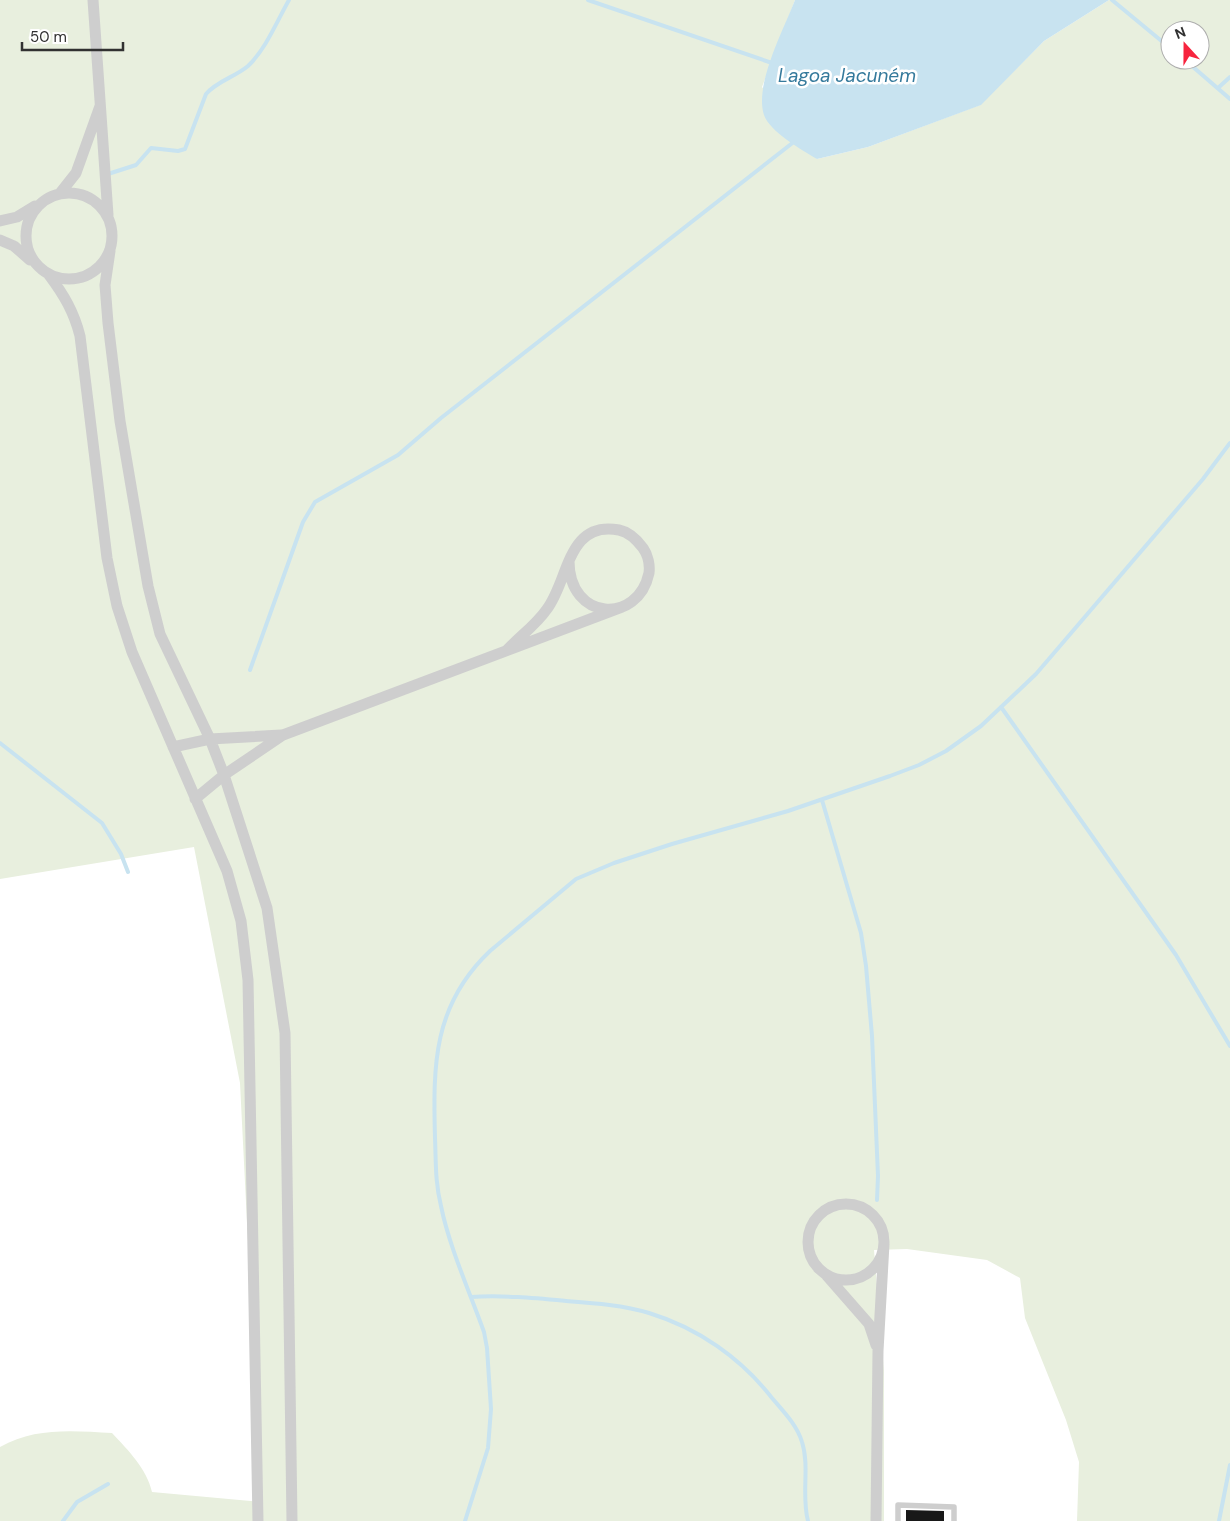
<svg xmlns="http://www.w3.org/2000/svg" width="1230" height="1521" font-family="'DM Sans',sans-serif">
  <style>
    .green { fill: #e8efde; fill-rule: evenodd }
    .water { fill: #c8e3f0 }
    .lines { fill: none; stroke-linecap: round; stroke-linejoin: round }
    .stream { stroke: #c8e3f0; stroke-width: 4 }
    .building { fill: #181818 }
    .lane { stroke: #cecece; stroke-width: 5.5 }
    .street { stroke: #cecece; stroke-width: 11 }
    .labels { text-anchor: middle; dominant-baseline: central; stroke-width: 5; stroke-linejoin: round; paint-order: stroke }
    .water-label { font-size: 19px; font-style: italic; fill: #357a9c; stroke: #fff }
  </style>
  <rect width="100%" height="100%" fill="#fff"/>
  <!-- green -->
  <path class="green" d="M 0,0 L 795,0 L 762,87 L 817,159 L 868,147 L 980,105 L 1044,41 L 1109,0 L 1230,0 L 1230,1521 L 1077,1521 L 1079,1462 L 1066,1420 L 1025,1318 L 1020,1278 L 987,1260 L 907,1249 L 874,1250 L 884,1371 L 884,1521 L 0,1521 L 0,1447 C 35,1427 73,1431 112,1433 C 128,1450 147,1469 152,1492 L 261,1502 L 240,1083 L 194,847 L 0,879 ZM 1170,30 L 1200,30 L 1200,60 L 1170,60 Z"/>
  <!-- water -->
  <path class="water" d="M 795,0 L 1109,0 L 1044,41 L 981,105 L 868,147 L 817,159 C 802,150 770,132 764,115 C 754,85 784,29 795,0 Z"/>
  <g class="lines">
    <!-- stream -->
    <path class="stream" d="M 588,0 L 775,64
      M 1112,0 L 1170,48
      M 1185,60 L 1230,99
      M 1218,88 L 1230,77
      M 108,174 L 136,165 L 151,148 L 178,151 L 185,149 L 206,94 C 217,81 235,77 248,66 C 266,49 277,21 289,0
      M 250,670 L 303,522 L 315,502 L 398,455 L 441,418 L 795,141
      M 1001,707 L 1176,955 L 1230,1046
      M 0,743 L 102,823 L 121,854 L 128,872
      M 822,800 L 861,933 L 866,966 L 872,1036 L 878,1176 L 877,1200
      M 471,1297 C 503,1295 534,1298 566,1301 C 593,1303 623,1305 649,1313 C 698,1328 741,1358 772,1398 C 783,1411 797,1425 802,1442 C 810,1467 801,1495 808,1521
      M 63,1521 L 77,1502 L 108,1484
      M 465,1521 L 488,1448 L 491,1409 L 487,1348 L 484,1332 C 470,1293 449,1246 441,1206 C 435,1182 436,1161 435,1138 C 433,1065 433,1005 490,951 L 576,879 L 614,863 L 672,844 L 788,811 L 890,776 L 919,765 L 946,751 L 981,726 L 1036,674 L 1203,479 L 1230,443
      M 1219,1521 L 1230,1465"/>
  </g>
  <!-- building -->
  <path class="building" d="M 906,1510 L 944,1511 L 944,1521 L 906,1521 Z"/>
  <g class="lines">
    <!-- lane -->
    <path class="lane" d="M 898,1521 L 898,1505 L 954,1507 L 954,1521"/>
    <!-- street -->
    <path class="street" d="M 93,0 L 108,215
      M 61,192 L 76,173 L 100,106
      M26 236a43 43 0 1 1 86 0a43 43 0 1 1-86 0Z
      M 0,221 L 17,217 L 35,206
      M 0,240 L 14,246 L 30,260
      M 110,251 L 105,285 L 108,323 L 120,421 L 148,586 L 160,634 L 210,739 L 224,775 L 267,908 L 285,1033 L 292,1521
      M 49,275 C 64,295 74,312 80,336 L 107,558 L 117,606 L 132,652 L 227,871 L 241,921 L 248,980 L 258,1521
      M 507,650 C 520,636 536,625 547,609 C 569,580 567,520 619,530 C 629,532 637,540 643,548 C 648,555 650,565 649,573 C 638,625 569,621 569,561
      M 173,747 L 210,739 L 281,735
      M 195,799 L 224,775 L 283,735 L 622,607
      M808 1242a38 38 0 1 1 76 0a38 38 0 1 1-76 0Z
      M 827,1276 L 869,1324 L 876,1345
      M 876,1521 L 878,1351 L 884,1244"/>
  </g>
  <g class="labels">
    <!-- water labels -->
    <g class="water-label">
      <text x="847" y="75">Lagoa Jacuném</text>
    </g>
  </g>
  <!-- north arrow -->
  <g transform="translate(1185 45) rotate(339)"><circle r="24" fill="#ffffff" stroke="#adadad"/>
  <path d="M0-4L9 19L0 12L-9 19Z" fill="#f7243e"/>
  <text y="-8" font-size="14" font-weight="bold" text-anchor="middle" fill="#313131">N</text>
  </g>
  <!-- scale -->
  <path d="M22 42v8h101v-8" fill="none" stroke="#313131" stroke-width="2.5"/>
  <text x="30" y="42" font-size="15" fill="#313131" stroke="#ffffff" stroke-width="4" paint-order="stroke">50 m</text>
</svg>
